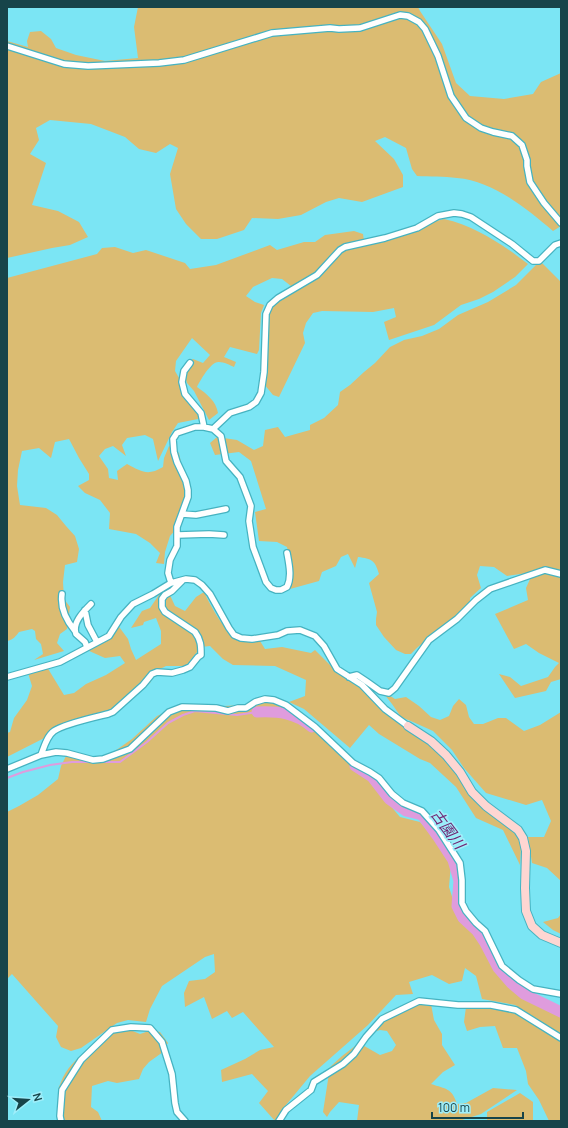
<svg xmlns="http://www.w3.org/2000/svg" width="568" height="1128" font-family="Manrope,'Noto Sans JP',sans-serif">
  <style>
    .green { fill: #dbbc72 }
    .lines { fill: none; stroke-linecap: round; stroke-linejoin: round }
    .stream { stroke: #df9cdd; stroke-width: 2 }
    .river { stroke: #df9cdd; stroke-width: 11 }
    .street-casing { stroke: #46b3c1; stroke-width: 8 }
    .secondary-casing { stroke: #46b3c1; stroke-width: 10 }
    .street { stroke: #fff; stroke-width: 5.5 }
    .secondary { stroke: #fed6d2; stroke-width: 8 }
    .labels { text-anchor: middle; dominant-baseline: central; stroke-width: 3.5; stroke-linejoin: round; paint-order: stroke }
    .water-label { font-size: 15px; font-style: italic; fill: #712371; stroke: #9eeefa }
  </style>
  <rect width="100%" height="100%" fill="#7be5f4"/>
  <!-- green -->
  <path class="green" d="M 138,7 L 418,7 L 420,11 L 442,44 L 456,83 L 470,96 L 504,99 L 533,94 L 541,82 L 561,73 L 561,226 L 553,231 C 526,208 493,181 457,178 C 444,176 430,177 417,176 L 412,169 L 406,148 L 385,137 L 375,141 L 394,159 L 403,175 L 403,187 L 362,202 L 339,198 L 326,202 L 301,215 L 278,219 L 252,218 L 244,230 L 217,239 L 201,239 L 186,224 L 176,209 L 170,174 L 178,148 L 170,144 L 156,153 L 139,149 L 125,137 L 91,124 L 50,120 L 36,128 L 39,140 L 30,154 L 46,163 L 32,205 L 58,211 L 79,222 L 88,237 L 70,245 L 52,248 L 7,258 L 7,41 L 28,47 L 27,41 L 30,32 L 41,31 L 51,39 L 56,48 L 76,55 L 105,61 L 138,58 L 134,27 Z
    M 444,219 C 476,226 503,245 528,264 L 515,277 L 493,292 L 479,299 L 461,305 L 434,325 L 389,340 L 384,322 L 396,317 L 394,308 L 373,312 L 322,311 L 313,313 L 306,323 L 303,333 L 305,343 L 279,397 L 273,395 L 264,384 L 266,324 L 269,309 L 275,297 L 291,286 L 282,279 L 272,278 L 253,287 L 246,296 L 255,302 L 264,305 L 261,313 L 259,350 L 257,354 L 230,347 L 224,357 L 236,362 L 234,367 C 230,365 224,362 219,362 C 211,361 200,381 197,387 C 207,394 216,401 218,413 L 209,420 L 194,391 L 187,383 L 184,374 L 187,363 L 193,359 L 203,363 L 210,355 L 192,338 L 176,361 L 175,371 L 198,411 L 198,419 L 178,423 L 172,432 L 158,461 L 153,439 L 145,435 L 127,438 L 122,445 L 126,456 L 113,446 L 105,449 L 99,456 L 108,469 L 109,478 L 118,480 L 117,471 L 127,464 C 142,472 148,476 163,467 L 164,458 L 169,446 L 179,453 L 184,478 L 187,498 L 182,523 L 170,536 L 165,552 L 164,564 L 156,563 L 160,553 L 150,543 L 136,534 L 109,529 L 110,513 L 100,500 L 85,493 L 78,486 L 89,480 L 89,474 L 79,458 L 69,439 L 55,442 L 51,458 L 39,448 L 22,451 L 18,470 L 17,486 L 20,505 L 46,508 L 57,515 L 66,526 L 75,536 L 79,549 L 77,562 L 65,565 L 63,582 L 64,599 L 70,607 L 67,629 L 60,634 L 57,643 L 64,651 L 34,660 L 43,654 L 41,644 L 36,639 L 35,631 L 32,629 L 19,632 C 16,636 13,640 7,641 L 7,278 L 97,254 L 102,248 L 115,247 L 133,253 L 146,250 L 185,263 L 190,269 L 216,265 L 270,245 L 277,250 L 304,242 L 315,242 L 325,235 L 354,231 L 363,234 L 364,241 Z
    M 540,261 L 561,282 L 561,679 L 551,682 L 546,691 L 515,698 L 499,674 L 510,677 L 521,686 L 548,677 L 555,667 L 559,663 L 539,653 L 526,644 L 514,649 L 495,614 L 528,600 L 526,588 L 531,577 L 528,573 L 507,576 L 494,567 L 480,566 L 477,575 L 481,588 L 470,598 L 470,610 C 457,626 438,631 423,643 C 418,646 415,650 411,654 L 405,654 L 396,650 L 384,637 L 376,625 L 376,619 L 377,612 L 369,583 L 379,574 C 375,560 372,559 358,557 L 355,568 L 348,554 L 341,557 L 336,566 L 322,572 L 319,581 L 290,589 L 292,573 L 287,547 L 277,542 L 259,541 L 255,512 L 266,509 L 251,461 L 239,452 L 215,455 L 210,443 L 217,437 L 237,440 L 254,450 L 263,446 L 265,430 L 278,427 L 285,437 L 310,430 L 310,425 L 324,418 L 338,405 L 340,392 L 350,385 L 364,372 L 375,363 L 390,347 L 404,340 L 422,336 L 439,329 L 458,315 L 488,302 L 516,285 Z
    M 161,592 L 169,593 L 175,606 L 185,611 L 196,597 L 204,592 C 211,606 225,635 242,640 C 247,641 254,641 260,641 L 265,649 L 282,647 L 311,653 L 315,650 L 335,670 L 348,679 L 362,688 L 436,748 L 517,834 L 521,847 L 520,865 L 503,830 L 476,818 L 456,787 L 430,763 L 420,759 L 379,734 L 369,725 L 350,748 L 304,709 L 289,702 L 305,696 L 306,680 L 275,666 L 233,665 L 223,659 L 210,646 L 201,647 L 186,666 L 166,666 L 156,671 L 150,683 L 113,710 L 62,729 L 7,757 L 7,733 L 10,732 L 14,718 L 27,700 L 32,686 L 28,673 L 47,667 L 64,695 L 74,693 L 86,684 L 106,675 L 125,663 L 120,656 L 105,658 L 87,650 L 101,639 L 117,624 L 128,639 L 131,649 L 136,660 L 161,644 L 161,631 L 156,618 L 144,622 L 143,625 L 131,628 L 142,611 L 150,608 Z
    M 381,690 L 395,699 L 406,697 L 419,706 L 431,717 L 440,720 L 449,716 L 453,706 L 459,699 L 466,705 L 469,717 L 474,724 L 483,724 L 498,718 L 506,718 L 524,731 L 540,725 L 561,712 L 561,881 L 547,868 L 532,863 L 528,837 L 544,837 L 551,821 L 542,800 L 526,805 L 486,793 L 464,768 L 452,750 L 433,731 L 413,722 L 401,717 L 392,704 Z
    M 261,700 L 274,701 L 303,715 L 342,748 L 400,817 L 420,822 L 435,839 L 451,864 L 449,887 L 456,909 L 483,936 L 502,972 L 516,986 L 561,1017 L 561,1036 L 550,1028 L 515,1005 L 482,999 L 476,976 L 465,968 L 462,981 L 449,984 L 432,975 L 409,982 L 413,994 L 396,995 L 368,1025 L 310,1076 L 286,1105 L 275,1121 L 259,1103 L 268,1091 L 252,1074 L 222,1082 L 221,1070 L 245,1059 L 260,1050 L 274,1047 L 243,1012 L 232,1018 L 227,1011 L 212,1019 L 204,997 L 185,1007 L 184,993 L 189,981 L 205,979 L 215,972 L 214,954 L 205,957 L 162,986 L 150,1009 L 146,1022 L 128,1020 L 117,1023 L 81,1048 L 71,1051 L 61,1047 L 56,1037 L 58,1026 L 12,974 L 7,979 L 7,812 L 19,806 L 38,795 L 58,779 L 61,766 L 66,756 L 79,756 L 95,758 L 112,753 L 132,739 L 157,716 L 174,708 L 248,705 Z
    M 561,914 L 561,934 L 553,930 L 543,922 L 558,918 Z
    M 413,1002 L 431,1004 L 434,1020 L 442,1034 L 442,1045 L 455,1065 L 443,1072 L 431,1084 C 446,1089 452,1088 457,1104 L 466,1103 L 493,1088 L 517,1090 L 481,1114 L 459,1121 L 357,1121 L 359,1105 L 339,1102 L 330,1112 L 327,1117 L 323,1112 L 330,1067 L 342,1056 L 359,1043 L 380,1055 L 392,1051 L 396,1045 L 387,1031 L 380,1030 L 370,1033 L 385,1013 Z
    M 466,1007 C 490,1008 518,1010 539,1024 C 547,1029 552,1037 561,1042 L 561,1121 L 549,1121 L 539,1100 L 528,1084 L 526,1071 L 517,1048 L 503,1048 L 495,1026 L 480,1027 L 467,1031 L 464,1022 Z
    M 123,1027 L 140,1034 L 152,1030 L 160,1032 L 168,1043 L 163,1052 L 149,1062 L 143,1069 L 139,1079 L 117,1083 L 108,1081 L 92,1086 L 91,1107 L 98,1112 L 102,1121 L 65,1121 C 62,1111 58,1101 58,1091 C 58,1088 60,1085 61,1082 C 71,1056 101,1042 123,1027 Z
    M 520,1093 L 533,1102 L 533,1121 L 487,1121 L 487,1112 Z"/>
  <g class="lines">
    <!-- stream -->
    <path class="stream" d="M 7,778 L 23,772 L 50,765 L 72,762 L 120,762 L 147,742 L 168,723 L 183,715 L 195,711 L 237,715 L 257,712"/>
    <!-- river -->
    <path class="river" d="M 257,712 C 278,711 296,713 312,727
      M 355,766 L 372,777 L 389,799 L 406,811 L 422,815 L 438,837 L 453,860 L 459,881 L 457,906 L 463,918 L 477,931 L 485,943 L 498,968 L 511,983 L 524,994 L 561,1012"/>
    <defs>
      <path id="street" d="M 7,46 L 64,64 L 88,66 L 159,63 L 184,60 L 272,33 L 330,28 L 339,29 L 360,28 L 400,15 L 408,16 L 419,22 L 425,29 L 438,56 L 451,96 L 466,118 L 481,128 L 493,132 L 512,136 L 522,145 L 527,160 L 527,166 L 530,182 L 544,203 L 561,223
        M 190,363 L 184,371 L 182,382 L 185,394 L 201,413 L 204,427
        M 213,429 L 221,436 L 226,461 L 240,477 L 251,506 L 249,521 L 253,547 L 266,582 L 271,588 L 276,590 L 281,590 L 287,587 C 292,577 289,564 287,553
        M 182,514 L 196,515 L 226,509
        M 178,535 L 209,534 L 224,535
        M 171,583 L 168,573 L 170,560 L 177,546 L 177,527 L 188,497 L 188,490 L 186,481 L 177,462 L 174,452 L 173,439 L 177,433 L 195,427 L 204,427 L 213,429 L 230,413 L 249,407 L 256,402 L 261,393 L 264,372 L 266,314 L 270,305 L 278,298 L 317,275 L 340,250 L 345,247 L 385,238 L 417,228 L 438,216 L 454,213 L 462,214 L 471,217 L 512,244 L 533,261 L 539,261 L 555,245 L 561,243
        M 62,594 C 60,608 66,620 75,631
        M 85,610 L 88,625 L 97,642
        M 87,647 L 85,642 L 76,634 C 72,623 83,612 91,604
        M 7,677 L 60,662 L 109,636 L 121,617 L 133,604 L 153,594 L 171,583 L 186,579 L 195,580 L 202,585 L 210,594 L 229,628 L 234,635 L 241,638 L 252,639 L 278,635 L 287,631 L 300,630 L 315,636 L 324,646 L 337,669 L 362,685 L 385,709 L 408,726
        M 349,677 L 357,675 L 366,681 L 380,691 L 389,693 L 395,688 L 429,640 L 457,619 L 476,600 L 490,589 L 545,570 L 561,574
        M 41,755 L 56,752 L 67,753 L 93,760 L 103,759 L 130,749 L 169,712 L 182,707 L 216,708 L 228,711 L 238,708 L 246,708 L 255,702 L 265,699 L 274,700 L 286,705 L 315,727 L 353,763 L 370,772 L 379,778 L 392,794 L 403,803 L 422,811 L 439,830 L 460,863 L 462,880 L 462,903 L 466,911 L 476,923 L 485,931 L 502,966 L 519,980 L 533,989 L 561,994
        M 7,769 L 41,755 C 44,747 47,736 54,731 C 64,724 96,717 108,714 L 113,712 L 143,685 L 152,674 L 157,672 L 172,673 L 183,670 L 190,667 L 198,657 L 201,655 C 201,646 201,640 195,632 L 165,612 L 162,607 L 162,599 L 165,595 L 172,591 L 182,581
        M 61,1121 L 60,1116 L 62,1090 L 81,1060 L 112,1030 L 131,1027 L 150,1028 L 162,1042 L 172,1074 L 175,1103 L 177,1112 L 185,1121
        M 279,1121 L 286,1110 L 311,1090 L 314,1082 L 343,1064 L 354,1054 L 366,1037 L 382,1019 L 419,1001 L 458,1005 L 491,1005 L 516,1010 L 561,1038"/>
      <path id="secondary" d="M 408,726 L 431,741 L 446,755 L 460,772 L 472,792 L 486,806 L 518,830 L 523,838 L 526,851 L 525,888 L 526,911 L 532,926 L 542,935 L 561,943"/>
    </defs>
    <!-- street casing -->
    <use href="#street" class="street-casing"/>
    <!-- secondary casing -->
    <use href="#secondary" class="secondary-casing"/>
    <!-- street -->
    <use href="#street" class="street"/>
    <!-- secondary -->
    <use href="#secondary" class="secondary"/>
  </g>
  <g class="labels">
    <!-- water labels -->
    <g class="water-label">
      <text transform="translate(448 829) rotate(53)">古園川</text>
    </g>
  </g>
  <!-- border -->
  <rect width="568" height="1128" fill="none" stroke="#17444a" stroke-width="16"/>
  <!-- north arrow -->
  <g transform="translate(28 1100) rotate(73)" stroke="#9eeefa" stroke-width="3" paint-order="stroke">
  <path d="M0-3L7 15L0 10L-7 15Z" fill="#17444a"/>
  <text y="-6" font-size="11" font-weight="bold" text-anchor="middle" fill="#17444a">N</text>
  </g>
  <!-- scale -->
  <path d="M432 1112v6h91v-6" fill="none" stroke="#17444a" stroke-width="2"/>
  <text x="438" y="1112" font-size="12" fill="#17444a" stroke="#9eeefa" stroke-width="3" paint-order="stroke">100 m</text>
</svg>
